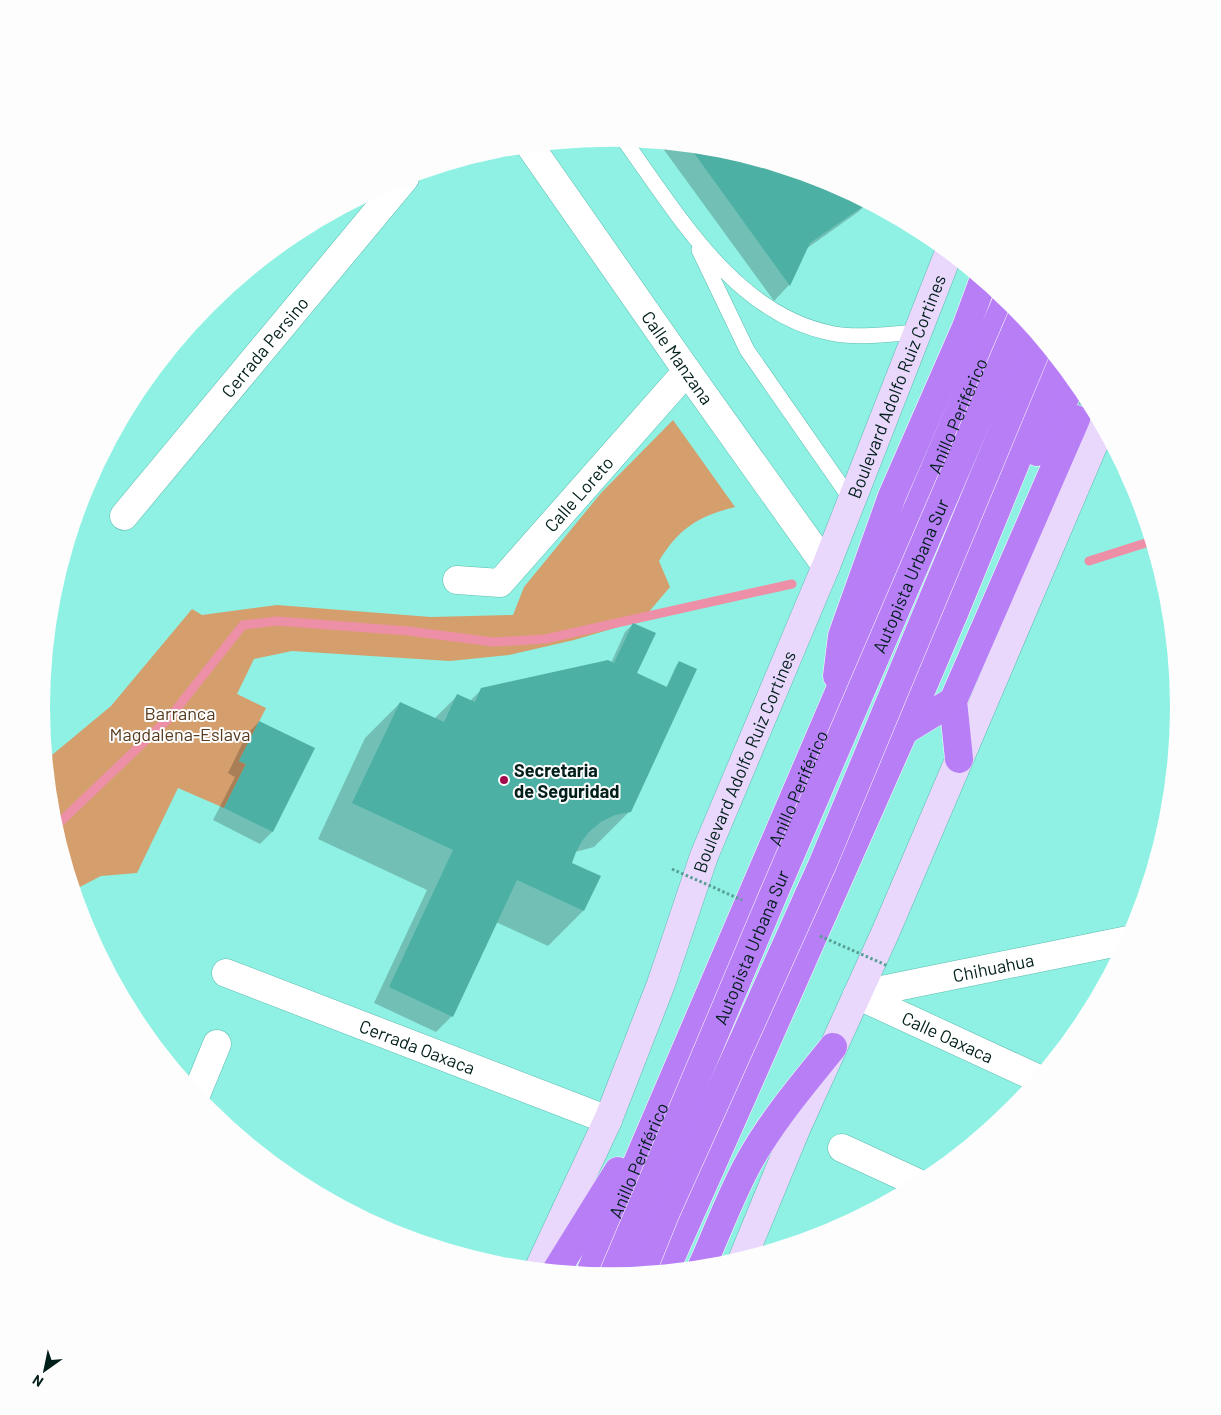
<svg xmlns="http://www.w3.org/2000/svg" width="1221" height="1415" font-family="Barlow,sans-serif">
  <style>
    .green { fill: #d49f6d }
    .shadow { fill: #0003 }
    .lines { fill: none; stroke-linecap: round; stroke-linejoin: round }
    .stream { stroke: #ed90a7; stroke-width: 9 }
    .building { fill: #4cb0a4 }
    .motorway-tunnel { stroke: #72c7bb; stroke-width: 28; stroke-dasharray: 28 14; stroke-linecap: butt }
    .service-casing { stroke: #59bcb0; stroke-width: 16 }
    .minor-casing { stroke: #59bcb0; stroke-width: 29 }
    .tertiary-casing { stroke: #59bcb0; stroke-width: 29 }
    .secondary-casing { stroke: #59bcb0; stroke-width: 29 }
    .motorway-casing { stroke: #fff; stroke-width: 29 }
    .service { stroke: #fff; stroke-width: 15 }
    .minor { stroke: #fff; stroke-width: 28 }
    .tertiary { stroke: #fff; stroke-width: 28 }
    .secondary { stroke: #e9d8fc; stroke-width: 28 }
    .motorway { stroke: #b77ef6; stroke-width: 28 }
    .motorway-bridge-casing { stroke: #fff; stroke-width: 29; stroke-linecap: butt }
    .path-bridge { stroke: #579f95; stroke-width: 3; stroke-dasharray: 2.5 2.5; stroke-linecap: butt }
    .motorway-bridge { stroke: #b77ef6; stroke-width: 28 }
    .poi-dot { fill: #a10a4c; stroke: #fdfdfd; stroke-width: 2 }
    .labels { text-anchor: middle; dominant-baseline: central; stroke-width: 4; stroke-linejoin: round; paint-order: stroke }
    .street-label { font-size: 18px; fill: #001f1b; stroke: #fdfdfd }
    .park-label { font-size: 18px; fill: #563a1e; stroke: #fdfdfd }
    .poi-label { font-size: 18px; font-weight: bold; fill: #001f1b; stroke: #fdfdfd; text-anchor: start }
  </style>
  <rect width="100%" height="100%" fill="#8ff1e3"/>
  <!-- green -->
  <path class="green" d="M 673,420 L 735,507 C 699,516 679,528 659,561 L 670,587 L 642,620 L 574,640 L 509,655 L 450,661 L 292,651 L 254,659 L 237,694 L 266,708 L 239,761 L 246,764 L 224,808 L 178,788 L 137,873 L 101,876 L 74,890 L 52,818 L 46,760 L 111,706 L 192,609 L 202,615 L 277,605 L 431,617 L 513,615 L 524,587 L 601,493 Z"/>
  <!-- shadow -->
  <path class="shadow" d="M 659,143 L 722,149 L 829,182 L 868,203 L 858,212 L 806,249 L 789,285 L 774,301 Z
    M 633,624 L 636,673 L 666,688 L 676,666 L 679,662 L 630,811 L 594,847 L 575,852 L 571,863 L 583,911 L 548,946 L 496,922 L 452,1016 L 436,1032 L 374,1003 L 427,890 L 318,839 L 365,738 L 400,703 L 434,719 L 458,695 L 470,701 L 482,689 L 611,663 L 625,632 Z
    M 259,722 L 272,832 L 260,844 L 213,820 L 235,777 L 228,773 L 247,734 Z"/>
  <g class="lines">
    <!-- stream -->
    <path class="stream" d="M 1089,561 L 1152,541
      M 55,827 L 170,717 L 243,625 L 277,621 L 408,631 L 493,642 L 545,639 L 792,584"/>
  </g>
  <!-- building -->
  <path class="building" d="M 689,146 L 722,149 L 829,182 L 868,203 L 810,243 L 790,286 Z
    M 633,623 L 656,633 L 637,673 L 667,687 L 679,661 L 697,669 L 631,812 L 615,815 L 601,822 L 589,832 L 582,841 L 576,852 L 572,863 L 601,876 L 584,911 L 517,880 L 453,1017 L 389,987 L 453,850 L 352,803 L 400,702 L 444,722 L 457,694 L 475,702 L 481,688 L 608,660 L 614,663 Z
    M 259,721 L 315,748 L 273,832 L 224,808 L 246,764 L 239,761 Z
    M 343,1201 L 451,1250 L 451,1251 L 392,1233 L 341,1206 Z"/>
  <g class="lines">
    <!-- motorway-tunnel -->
    <path class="motorway-tunnel" d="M 1076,419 L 1086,396"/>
    <defs>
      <path id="service" d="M 624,140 C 677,213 734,313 830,333 C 856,339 891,334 918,332
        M 699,250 L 747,350 L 852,501"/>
      <g id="minor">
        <path id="s1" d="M 530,146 L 687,371 L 826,566"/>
        <path id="s2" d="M 124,516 L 405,178"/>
        <path id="s3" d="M 457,580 L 500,583 L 687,371"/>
        <path id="s4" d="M 226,973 L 608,1120"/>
        <path id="s5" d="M 857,995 L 1128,940"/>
        <path d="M 196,1095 L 217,1044"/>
        <path d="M 842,1148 L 920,1184"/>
      </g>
      <g id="tertiary">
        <path id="s6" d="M 857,995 L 1039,1079"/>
      </g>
      <g id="secondary">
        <path d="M 742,1260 L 797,1127 L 886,931 L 1102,425"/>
        <path id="s7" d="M 538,1270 L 608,1120 L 661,984 L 704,856 L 826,566 L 949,252"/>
      </g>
      <g id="motorway">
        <path d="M 1037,452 L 1074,380"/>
        <path d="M 837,676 L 842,636 L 892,496 L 966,327 L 983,281"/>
        <path d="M 953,701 L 959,759"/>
        <path d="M 904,731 L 953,701 L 1076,419"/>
        <path d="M 701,1268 C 717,1233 731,1194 750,1160 C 773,1119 804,1083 833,1047"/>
        <path d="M 556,1271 L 618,1171"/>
        <path d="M 665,1271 L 904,731 L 955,611 L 1058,359"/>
        <path id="s8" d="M 589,1275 L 1007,300"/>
      </g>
    </defs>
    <!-- service casing -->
    <use href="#service" class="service-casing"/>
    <!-- minor casing -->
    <use href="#minor" class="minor-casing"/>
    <!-- tertiary casing -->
    <use href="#tertiary" class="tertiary-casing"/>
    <!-- secondary casing -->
    <use href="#secondary" class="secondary-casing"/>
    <!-- motorway casing -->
    <use href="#motorway" class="motorway-casing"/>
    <!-- service -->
    <use href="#service" class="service"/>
    <!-- minor -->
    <use href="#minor" class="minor"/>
    <!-- tertiary -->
    <use href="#tertiary" class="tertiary"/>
    <!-- secondary -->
    <use href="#secondary" class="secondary"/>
    <!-- motorway -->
    <use href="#motorway" class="motorway"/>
    <defs>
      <g id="motorway-bridge">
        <path d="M 641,1274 L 666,1212 L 823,863 L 1041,339"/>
        <path id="s9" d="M 612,1277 L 774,893 L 1022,316"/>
      </g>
    </defs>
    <!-- motorway-bridge casing -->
    <use href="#motorway-bridge" class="motorway-bridge-casing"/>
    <!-- path-bridge -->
    <path class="path-bridge" d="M 672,869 L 742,900
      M 820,936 L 888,966"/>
    <!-- motorway-bridge -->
    <use href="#motorway-bridge" class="motorway-bridge"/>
  </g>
  <!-- markers -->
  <circle class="poi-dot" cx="504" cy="780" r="5"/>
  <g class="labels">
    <!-- street labels -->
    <g class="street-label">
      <text stroke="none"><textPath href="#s2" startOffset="220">Cerrada Persino</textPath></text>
      <text stroke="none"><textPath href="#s1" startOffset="258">Calle Manzana</textPath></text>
      <text stroke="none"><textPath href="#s7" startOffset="954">Boulevard Adolfo Ruiz Cortines</textPath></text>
      <text stroke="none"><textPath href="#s8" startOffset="935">Anillo Periférico</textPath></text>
      <text stroke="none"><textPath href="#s3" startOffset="162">Calle Loreto</textPath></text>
      <text stroke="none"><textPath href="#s9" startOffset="762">Autopista Urbana Sur</textPath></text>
      <text stroke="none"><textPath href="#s7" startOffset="549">Boulevard Adolfo Ruiz Cortines</textPath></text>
      <text stroke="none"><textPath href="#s8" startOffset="530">Anillo Periférico</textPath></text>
      <text stroke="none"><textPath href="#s9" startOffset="358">Autopista Urbana Sur</textPath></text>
      <text stroke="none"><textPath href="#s5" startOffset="139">Chihuahua</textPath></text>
      <text stroke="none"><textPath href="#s6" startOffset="100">Calle Oaxaca</textPath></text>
      <text stroke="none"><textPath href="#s4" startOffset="205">Cerrada Oaxaca</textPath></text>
      <text stroke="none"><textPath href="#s8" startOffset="125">Anillo Periférico</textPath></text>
    </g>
    <!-- park labels -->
    <g class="park-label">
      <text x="180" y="713">Barranca<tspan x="180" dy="21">Magdalena-Eslava</tspan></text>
    </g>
    <!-- poi labels -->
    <g class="poi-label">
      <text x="514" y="770">Secretaria<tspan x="514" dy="21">de Seguridad</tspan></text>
    </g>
  </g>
  <!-- crop -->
  <path d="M0 0H1221V1415H0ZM50 707a560 560 0 1 1 1120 0a560 560 0 1 1-1120 0Z" fill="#fdfdfd" fill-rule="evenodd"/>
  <!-- north arrow -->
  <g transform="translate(45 1370) rotate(213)" stroke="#fdfdfd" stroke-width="4" paint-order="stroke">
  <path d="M0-4L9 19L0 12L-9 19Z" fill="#001f1b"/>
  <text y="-8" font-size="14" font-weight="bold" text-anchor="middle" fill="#001f1b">N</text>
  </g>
</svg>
